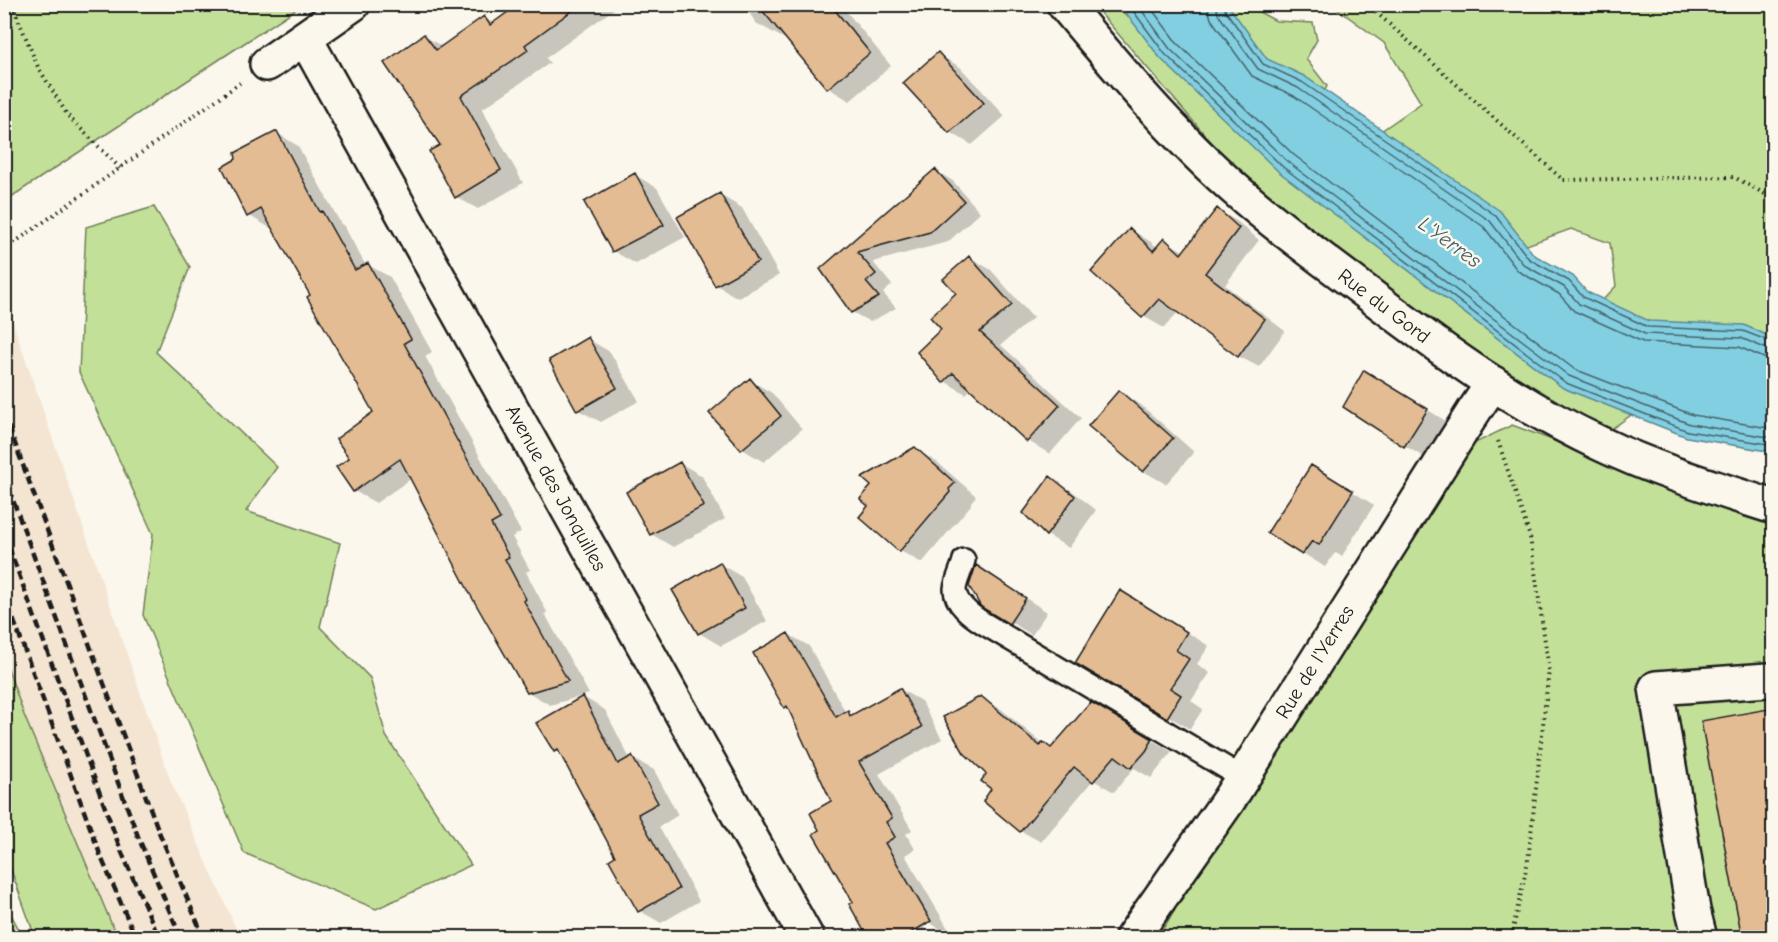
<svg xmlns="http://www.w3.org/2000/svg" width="1778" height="942" font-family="'Comic Neue',sans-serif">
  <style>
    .built { fill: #f4e5d2 }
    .green { fill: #c3e098; stroke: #707e5a; stroke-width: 1.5 }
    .water { fill: #83cfe2; stroke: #5a8793; stroke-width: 1.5 }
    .shadow { fill: #0003 }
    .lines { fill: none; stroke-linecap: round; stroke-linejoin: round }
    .shore { stroke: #45646b; stroke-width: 1.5 }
    .building { fill: #e3bc94; stroke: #1c1c1c; stroke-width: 1.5 }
    .service-casing { stroke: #1c1c1c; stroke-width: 26 }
    .minor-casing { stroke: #1c1c1c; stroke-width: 38 }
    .path { stroke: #1c1c1c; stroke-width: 4; stroke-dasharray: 1.5 4.5; stroke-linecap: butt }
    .service { stroke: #fbf7ec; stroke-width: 21 }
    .minor { stroke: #fbf7ec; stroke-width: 33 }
    .rail { stroke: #1c1c1c; stroke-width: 4.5; stroke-dasharray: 9 4.5; stroke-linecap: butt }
    .labels { text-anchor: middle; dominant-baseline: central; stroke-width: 5; stroke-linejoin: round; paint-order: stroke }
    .street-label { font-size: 20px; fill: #1c1c1c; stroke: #fbf7ec }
    .water-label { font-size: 21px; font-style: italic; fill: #405b61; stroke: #fbf7ec }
  </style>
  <rect width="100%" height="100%" fill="#fbf7ec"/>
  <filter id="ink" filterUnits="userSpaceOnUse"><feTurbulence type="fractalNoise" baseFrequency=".0167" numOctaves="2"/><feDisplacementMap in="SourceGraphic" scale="12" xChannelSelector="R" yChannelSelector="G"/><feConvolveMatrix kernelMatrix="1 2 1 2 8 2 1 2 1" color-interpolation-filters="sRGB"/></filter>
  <g filter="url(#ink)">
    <!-- built -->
    <path class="built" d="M 4,297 L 171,782 L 240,937 L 96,937 L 5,695 Z"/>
    <!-- green -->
    <path class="green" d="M 5,4 L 302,4 L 302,5 L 5,201 Z
      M 1244,4 L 1276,21 L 1313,23 L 1317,40 L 1306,59 L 1327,86 L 1318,104 L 1221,20 L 1231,5 Z
      M 1100,5 L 1111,5 L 1165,41 L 1641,408 L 1607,432 L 1432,324 L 1243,179 L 1095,7 Z
      M 1332,5 L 1773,5 L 1773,348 L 1586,318 L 1616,286 L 1610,243 L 1571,229 L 1513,250 L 1371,138 L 1421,103 L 1384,43 Z
      M 154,207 L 190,267 L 156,352 L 277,467 L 246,511 L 340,543 L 320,627 L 370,678 L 386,736 L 471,865 L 376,909 L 244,853 L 143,615 L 153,534 L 79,372 L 86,227 Z
      M 1512,425 L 1705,497 L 1773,519 L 1773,937 L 1157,938 L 1473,444 Z
      M 5,660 L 24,715 L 117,937 L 35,937 L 5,853 Z
      M 5,903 L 23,937 L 5,937 Z"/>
    <!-- water -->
    <path class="water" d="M 1120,5 L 1228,5 L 1267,59 L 1304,76 L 1500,211 L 1534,255 L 1573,276 L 1587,292 L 1649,321 L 1744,325 L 1773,338 L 1773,452 L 1687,437 L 1563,388 L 1279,172 L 1160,58 Z"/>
    <!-- shadow -->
    <path class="shadow" d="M 521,4 L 621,4 L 546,58 L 550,63 L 482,109 L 523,183 L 478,209 L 456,197 L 442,145 L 424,36 L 443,47 L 484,17 L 494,24 Z
      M 743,4 L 844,4 L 842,6 L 891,66 L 850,101 L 828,88 L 790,42 L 756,23 Z
      M 938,54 L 960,67 L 1005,116 L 972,145 L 950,132 Z
      M 277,133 L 298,146 L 341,224 L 344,226 L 366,266 L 368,265 L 390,277 L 432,352 L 425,356 L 521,532 L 512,537 L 530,570 L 526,572 L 547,612 L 545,614 L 589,694 L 550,705 L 528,692 L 412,478 L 376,503 L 354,491 L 351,458 L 375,412 L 273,226 L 270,228 L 248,215 Z
      M 936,171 L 953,181 L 980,212 L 948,242 L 873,262 L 892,285 L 883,293 L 896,308 L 870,322 L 852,312 L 822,270 Z
      M 635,175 L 657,188 L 685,237 L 636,264 L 613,251 L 586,203 Z
      M 720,195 L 742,208 L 779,275 L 738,298 L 716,285 Z
      M 1218,210 L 1238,222 L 1259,240 L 1225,285 L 1285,331 L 1259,367 L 1238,356 L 1179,311 L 1164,328 L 1143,316 L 1131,230 L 1151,242 L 1158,248 L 1164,240 L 1185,252 Z
      M 970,257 L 991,270 L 1033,318 L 1001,345 L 1081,418 L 1050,454 L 1028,441 L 972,388 L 966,394 L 944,381 L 943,330 L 958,293 Z
      M 588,339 L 610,352 L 639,401 L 601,422 L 578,410 Z
      M 750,380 L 772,393 L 802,429 L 764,462 L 742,449 Z
      M 1386,384 L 1449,423 L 1427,459 L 1405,446 Z
      M 1119,392 L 1141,405 L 1194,452 L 1166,484 L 1143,471 Z
      M 915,449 L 937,462 L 976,496 L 971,502 L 971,505 L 922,563 L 900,551 L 870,506 L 873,486 Z
      M 680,463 L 702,476 L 725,519 L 673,547 L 651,534 Z
      M 1050,478 L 1072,491 L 1096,510 L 1069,548 L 1047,535 L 1025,513 Z
      M 1334,480 L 1374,505 L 1342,556 L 1335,553 L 1325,567 L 1269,532 Z
      M 720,564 L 742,577 L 767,621 L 721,646 L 699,633 Z
      M 998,580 L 1047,612 L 1032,635 L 983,605 Z
      M 1143,605 L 1209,646 L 1197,664 L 1210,673 L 1191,701 L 1203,709 L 1190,729 L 1077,662 Z
      M 788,634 L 809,646 L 846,713 L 854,716 L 900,689 L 921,701 L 942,739 L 879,774 L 912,830 L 906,834 L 915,849 L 905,855 L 953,937 L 919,916 L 931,938 L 870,938 L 822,831 L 833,801 L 790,709 L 785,707 Z
      M 583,697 L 605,710 L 630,759 L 632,758 L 654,770 L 678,815 L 659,827 L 699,901 L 661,923 L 640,911 L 617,857 L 562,756 L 555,751 Z
      M 981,698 L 1001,709 L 1043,744 L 1052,749 L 1091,704 L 1172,752 L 1151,778 L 1134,768 L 1114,792 L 1093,780 L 1041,842 L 1021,831 L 985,801 L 994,789 L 988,774 Z
      M 1767,711 L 1774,714 L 1774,938 L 1743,938 Z"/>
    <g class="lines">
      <!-- shore -->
      <path class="shore" d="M 1128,4 L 1165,54 L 1283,167 L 1566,383 L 1688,431 L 1774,445
        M 1137,4 L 1170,49 L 1288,162 L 1569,376 L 1690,424 L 1774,438
        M 1148,4 L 1177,43 L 1294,155 L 1574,369 L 1693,415 L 1774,429
        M 1207,4 L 1211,19 L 1252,76 L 1294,96 L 1484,227 L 1518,271 L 1559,294 L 1574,311 L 1643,342 L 1739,347 L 1764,358 L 1774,359
        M 1216,4 L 1218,14 L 1258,69 L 1298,88 L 1490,221 L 1524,265 L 1564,287 L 1579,304 L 1645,334 L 1741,338 L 1767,349 L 1774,350
        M 1224,4 L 1225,10 L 1263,64 L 1302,82 L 1495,215 L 1529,259 L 1569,281 L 1583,297 L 1648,327 L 1743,331 L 1774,343"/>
    </g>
    <!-- building -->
    <path class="building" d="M 519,4 L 581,4 L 525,45 L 528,50 L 461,96 L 501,170 L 455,198 L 429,151 L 440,145 L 384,63 L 424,34 L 436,50 L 484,16 L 490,25 Z
      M 757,4 L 830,4 L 870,53 L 827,89 Z
      M 938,52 L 984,103 L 949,133 L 903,83 Z
      M 277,131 L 320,212 L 322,211 L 355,270 L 368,263 L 411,339 L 404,343 L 500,519 L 491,524 L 509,557 L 505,559 L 526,599 L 524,601 L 568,681 L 527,693 L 470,594 L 400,459 L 353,492 L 336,467 L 349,458 L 336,439 L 373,412 L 307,297 L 310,295 L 261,209 L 247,217 L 222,167 L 236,159 L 235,153 Z
      M 935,169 L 964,201 L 930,232 L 857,252 L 876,274 L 866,282 L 879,297 L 851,313 L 820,269 Z
      M 635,173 L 664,225 L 612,252 L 584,202 Z
      M 720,193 L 758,262 L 715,286 L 677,217 Z
      M 1217,208 L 1239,228 L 1205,273 L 1265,319 L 1238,357 L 1159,299 L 1142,318 L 1091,272 L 1130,228 L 1153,251 L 1164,238 L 1181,254 Z
      M 969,256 L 1012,305 L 980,332 L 1060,405 L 1027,442 L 953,373 L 943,383 L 917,352 L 941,329 L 930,317 L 956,293 L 943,279 Z
      M 588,337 L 617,388 L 577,411 L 549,360 Z
      M 1364,370 L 1428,409 L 1404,447 L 1343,407 Z
      M 750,378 L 781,416 L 741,450 L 709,413 Z
      M 1119,390 L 1173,438 L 1143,472 L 1088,426 Z
      M 915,447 L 955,483 L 949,489 L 950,492 L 899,552 L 859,517 L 868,506 L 860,499 L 871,486 L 862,478 Z
      M 680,462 L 704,506 L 650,535 L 626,492 Z
      M 1311,465 L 1353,491 L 1319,545 L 1312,541 L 1302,555 L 1267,533 Z
      M 1050,476 L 1075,496 L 1046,536 L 1023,513 Z
      M 720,562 L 745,608 L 698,634 L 672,590 Z
      M 976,565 L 1026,598 L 1009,624 L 981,607 L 969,586 Z
      M 1120,590 L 1187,632 L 1176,650 L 1189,659 L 1170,688 L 1181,695 L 1167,718 L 1075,663 Z
      M 788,633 L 836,717 L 848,710 L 850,716 L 900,688 L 922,727 L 859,762 L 892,818 L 886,822 L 895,837 L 885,843 L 931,921 L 902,938 L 868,938 L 849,904 L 853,902 L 813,834 L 819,830 L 810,813 L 831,801 L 787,706 L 784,708 L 753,653 Z
      M 583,696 L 618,764 L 632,756 L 658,803 L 638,814 L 679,889 L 638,912 L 609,860 L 615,856 L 558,750 L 554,752 L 536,723 Z
      M 981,696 L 1040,746 L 1043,742 L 1051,748 L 1091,702 L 1153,739 L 1146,751 L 1131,768 L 1115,756 L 1093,782 L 1074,767 L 1020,832 L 983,801 L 991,789 L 981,781 L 986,774 L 964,753 L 943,717 Z
      M 1768,709 L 1773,740 L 1773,938 L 1742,938 L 1701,721 Z"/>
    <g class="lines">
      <defs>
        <path id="service" d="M 964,560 C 962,569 956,580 955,589 C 955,604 972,616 983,623 L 1243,778"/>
        <path id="minor" d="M 1064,4 C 1124,76 1185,149 1257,208 C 1295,240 1336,269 1375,299 C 1446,353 1518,405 1599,443 C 1655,470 1715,488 1774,507
          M 305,38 L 807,938
          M 267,64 L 353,4
          M 1132,938 L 1228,801 L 1474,411 L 1493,383
          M 1700,938 L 1693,910 L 1656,688 L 1768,680 L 1774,681"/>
      </defs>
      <!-- service casing -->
      <use href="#service" class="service-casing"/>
      <!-- minor casing -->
      <use href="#minor" class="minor-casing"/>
      <!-- path -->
      <path class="path" d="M 12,4 L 38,67 L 68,116 L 120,168
        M 1367,4 L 1563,180 L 1734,177 L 1774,199
        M 4,250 L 240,83
        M 1498,441 L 1530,537 L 1549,670 L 1528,861 L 1511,938"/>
      <!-- service -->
      <use href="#service" class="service"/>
      <!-- minor -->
      <use href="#minor" class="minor"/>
      <!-- rail -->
      <path class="rail" d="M 4,414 L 159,832 L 204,938
        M 4,476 L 139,839 L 181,938
        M 4,534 L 120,848 L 159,938
        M 4,594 L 101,857 L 136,938"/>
    </g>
  </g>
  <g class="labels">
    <!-- street labels -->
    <g class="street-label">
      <text transform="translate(1384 306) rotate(37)">Rue du Gord</text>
      <text transform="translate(556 488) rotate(61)">Avenue des Jonquilles</text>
      <text transform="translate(1315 662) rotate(-58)">Rue de l'Yerres</text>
    </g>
    <!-- water labels -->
    <g class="water-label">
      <text transform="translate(1450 242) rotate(36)">L'Yerres</text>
    </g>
  </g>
  <!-- margin -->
  <rect width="1778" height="942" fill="none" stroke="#fbf7ec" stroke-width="24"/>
  <rect x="12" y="12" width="1754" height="918" fill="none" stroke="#1c1c1c" stroke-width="2" filter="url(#ink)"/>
</svg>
